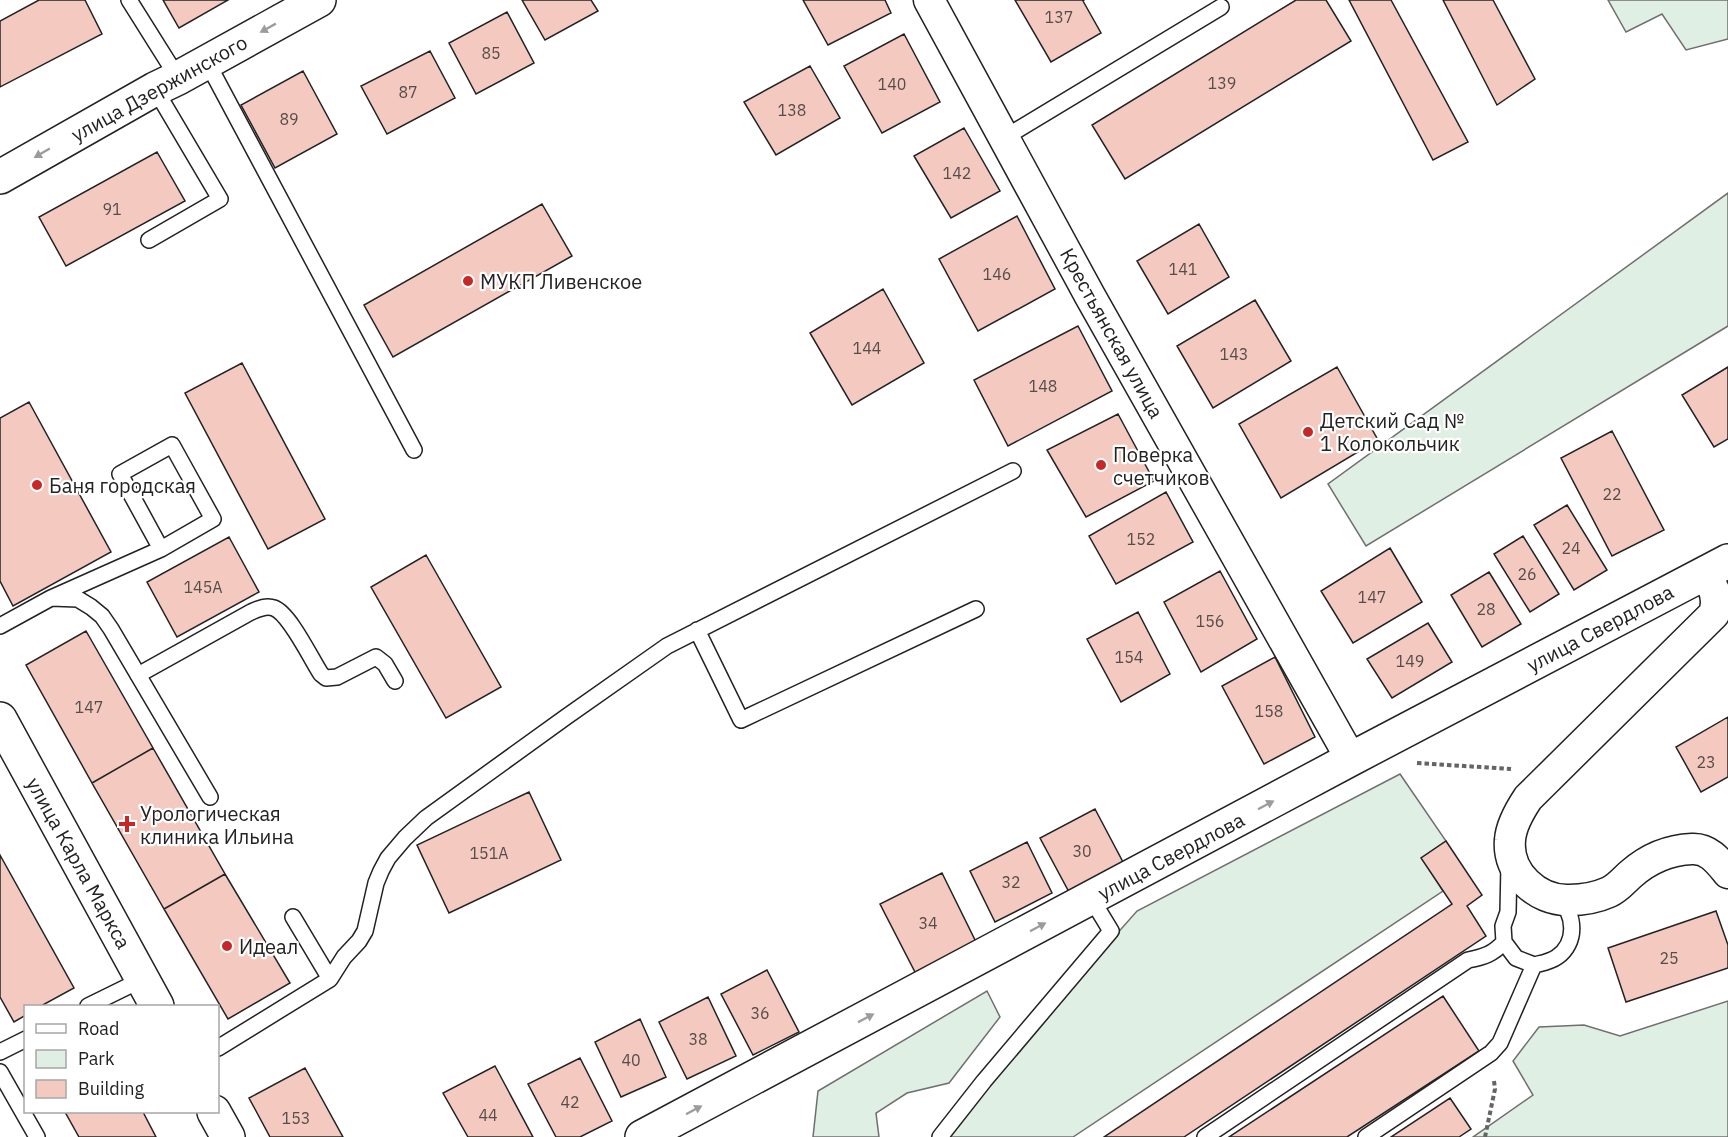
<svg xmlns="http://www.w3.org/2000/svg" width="1728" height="1137" font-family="'IBM Plex Sans',sans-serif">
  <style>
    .green { fill: #e0efe3; stroke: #6f6f6f; stroke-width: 1.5 }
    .building { fill: #f3c9c0; stroke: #222; stroke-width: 1.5 }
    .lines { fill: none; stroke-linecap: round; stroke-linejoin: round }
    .lane-casing { stroke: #222; stroke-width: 18 }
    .street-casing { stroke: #222; stroke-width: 33 }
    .secondary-casing { stroke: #222; stroke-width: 36 }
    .path { stroke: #646464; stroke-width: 4; stroke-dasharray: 4.5 3; stroke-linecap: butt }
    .lane { stroke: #fff; stroke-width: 15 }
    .street { stroke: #fff; stroke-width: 30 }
    .secondary { stroke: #fff; stroke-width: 33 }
    .oneway { fill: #9c9c9c }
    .poi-dot { fill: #c62828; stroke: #fff; stroke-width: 2 }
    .labels { text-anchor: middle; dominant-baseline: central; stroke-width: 4.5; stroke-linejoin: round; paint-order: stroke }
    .number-label { font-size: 16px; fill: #564c4a }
    .street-label { font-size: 20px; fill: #222; stroke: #fff }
    .poi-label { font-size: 20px; fill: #222; stroke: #fff; text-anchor: start }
  </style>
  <rect width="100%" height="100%" fill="#fff"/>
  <!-- green -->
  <path class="green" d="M 1608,0 L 1728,0 L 1728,39 L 1686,50 L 1662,14 L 1626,32 Z
    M 1728,193 L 1728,326 L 1366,546 L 1328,484 Z
    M 1400,774 L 1446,841 L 1422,858 L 1443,891 L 1073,1137 L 946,1137 L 1029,1033 L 1137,911 Z
    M 987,991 L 1000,1017 L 949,1083 L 907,1093 L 876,1113 L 879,1137 L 813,1137 L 818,1091 Z
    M 1728,1001 L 1728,1137 L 1473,1137 L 1533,1095 L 1513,1061 L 1539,1027 L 1584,1025 L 1620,1036 Z"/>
  <!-- building -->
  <path class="building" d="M 39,0 L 85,0 L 102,34 L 0,87 L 0,21 Z
    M 163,0 L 228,0 L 179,28 Z
    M 522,0 L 591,0 L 598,11 L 545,40 Z
    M 803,0 L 885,0 L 891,13 L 828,45 Z
    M 1015,0 L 1084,0 L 1083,1 L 1101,33 L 1051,62 Z
    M 1296,0 L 1326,0 L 1351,41 L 1125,179 L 1092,125 Z
    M 1349,0 L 1391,0 L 1468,142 L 1433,160 Z
    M 1443,0 L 1493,0 L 1535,79 L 1497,105 Z
    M 507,12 L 534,63 L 476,94 L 449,43 Z
    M 904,34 L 940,102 L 882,133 L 844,66 Z
    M 430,51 L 455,98 L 387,134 L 361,86 Z
    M 810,66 L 840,118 L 776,155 L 744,102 Z
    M 303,71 L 337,134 L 275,168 L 241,105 Z
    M 964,128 L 1000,191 L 951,218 L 914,156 Z
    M 157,152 L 185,201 L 66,266 L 39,217 Z
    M 542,204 L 572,256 L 393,357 L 364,305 Z
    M 1017,216 L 1055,289 L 978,331 L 939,259 Z
    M 1199,224 L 1229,277 L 1168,314 L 1137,261 Z
    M 883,289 L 924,363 L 852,405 L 810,333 Z
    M 1255,300 L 1291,361 L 1213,408 L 1177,346 Z
    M 1078,326 L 1112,391 L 1008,446 L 974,380 Z
    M 242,363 L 325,519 L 268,549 L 185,393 Z
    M 1337,367 L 1378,440 L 1281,498 L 1239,424 Z
    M 1728,367 L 1728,439 L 1714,447 L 1682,395 Z
    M 29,402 L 111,552 L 13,606 L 0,581 L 0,418 Z
    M 1118,414 L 1154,481 L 1086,517 L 1047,450 Z
    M 1612,431 L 1664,530 L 1612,556 L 1561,458 Z
    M 1166,492 L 1193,542 L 1116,584 L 1089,536 Z
    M 1567,505 L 1607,570 L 1574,590 L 1534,525 Z
    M 1523,536 L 1559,594 L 1530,612 L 1494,554 Z
    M 229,537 L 259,592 L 177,637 L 147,582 Z
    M 1390,548 L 1422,602 L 1353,643 L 1321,591 Z
    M 426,555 L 501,687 L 446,718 L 371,587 Z
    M 1220,571 L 1257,639 L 1201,672 L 1164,602 Z
    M 1489,572 L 1521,624 L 1482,647 L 1451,595 Z
    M 1138,612 L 1170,674 L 1121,702 L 1087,639 Z
    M 1428,623 L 1452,662 L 1392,698 L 1367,659 Z
    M 86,631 L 153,748 L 92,783 L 26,665 Z
    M 1275,657 L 1315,737 L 1264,764 L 1222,686 Z
    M 1728,717 L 1728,777 L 1701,792 L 1676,747 Z
    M 153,748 L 225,874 L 164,909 L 92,783 Z
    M 529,792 L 561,860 L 449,913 L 417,845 Z
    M 1095,809 L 1124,864 L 1069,892 L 1040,838 Z
    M 1446,841 L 1482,895 L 1467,906 L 1486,936 L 1184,1137 L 1104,1137 L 1452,904 L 1421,858 Z
    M 1027,842 L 1052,893 L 995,922 L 970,871 Z
    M 0,855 L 74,988 L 41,1006 L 26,1006 L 26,1015 L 14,1022 L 0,997 Z
    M 942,873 L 976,942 L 916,974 L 880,904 Z
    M 225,874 L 290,983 L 228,1019 L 164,909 Z
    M 1716,911 L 1728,945 L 1728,968 L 1626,1002 L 1608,948 Z
    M 767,970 L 799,1032 L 753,1055 L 721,994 Z
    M 1443,996 L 1479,1051 L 1347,1137 L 1229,1137 Z
    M 708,997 L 736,1056 L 687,1079 L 659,1022 Z
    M 640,1019 L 666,1077 L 621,1097 L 595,1042 Z
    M 580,1058 L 612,1121 L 580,1137 L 556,1137 L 528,1084 Z
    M 495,1066 L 533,1137 L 468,1137 L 443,1093 Z
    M 305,1068 L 343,1137 L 270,1137 L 249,1098 Z
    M 1450,1098 L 1471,1129 L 1459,1137 L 1391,1137 Z
    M 65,1112 L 143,1112 L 156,1137 L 79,1137 Z"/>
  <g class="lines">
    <defs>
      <path id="lane" d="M 129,0 L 178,78
        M 207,62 L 414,450
        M 1004,138 L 1221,7
        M 149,240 L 220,199 L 155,89
        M 51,598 L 161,549 L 213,519 L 172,445 L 120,474 L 161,549
        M 0,626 L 51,598 L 78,599 L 91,607 L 102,616 L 111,629 L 210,797
        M 697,630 L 741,720 L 976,609
        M 138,675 L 251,612 C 258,609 266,605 274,608 C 290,614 311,659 321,674 L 326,678 L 337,677 L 376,657 L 385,664 L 395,681
        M 293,917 L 330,979
        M 1504,942 L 1516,958 L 1534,965
        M 88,1006 L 143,979
        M 218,1048 L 330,979 L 344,957 L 359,941 L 365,931 L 376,883 L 381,871 L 388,858 L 405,838 L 426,818 L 566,717 L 667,646 L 1013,471
        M 0,1052 L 26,1039
        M 0,1072 L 37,1137
        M 940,1137 L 984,1081 L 1111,931 L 1091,898
        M 1205,1137 L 1468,960 C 1484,957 1493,954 1504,942 L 1503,926 L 1508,912 L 1509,865
        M 1366,1137 L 1491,1053 L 1500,1043 L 1534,965 C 1542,963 1550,962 1557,957 C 1577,943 1576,914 1558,899"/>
      <path id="street" d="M 929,0 L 1090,296 L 1351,759
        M 1701,575 C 1715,584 1719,598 1714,614 L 1528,798 C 1520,810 1511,825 1510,840 C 1507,873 1537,901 1569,900 C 1582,900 1598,897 1609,892 C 1618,888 1624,880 1631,874 C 1648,859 1669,850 1692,849 C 1709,848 1719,862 1728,873"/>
      <path id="secondary" d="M 0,177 L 155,89 L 178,78 L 319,0
        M 0,719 L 157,1006
        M 214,1112 L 228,1137
        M 642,1137 L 1351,759 L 1728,561"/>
    </defs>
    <!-- lane casing -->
    <use href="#lane" class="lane-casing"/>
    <!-- street casing -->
    <use href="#street" class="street-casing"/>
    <!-- secondary casing -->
    <use href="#secondary" class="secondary-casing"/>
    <!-- path -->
    <path class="path" d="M 1417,763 L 1511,769
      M 1485,1137 L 1495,1089 L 1494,1081"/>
    <!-- lane -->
    <use href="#lane" class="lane"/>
    <!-- street -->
    <use href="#street" class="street"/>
    <!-- secondary -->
    <use href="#secondary" class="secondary"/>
  </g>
  <!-- one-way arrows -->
  <defs><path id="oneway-solid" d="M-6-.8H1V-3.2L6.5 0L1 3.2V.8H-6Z" transform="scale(1.5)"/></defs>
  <g class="oneway">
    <use href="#oneway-solid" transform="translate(268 28) rotate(151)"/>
    <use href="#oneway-solid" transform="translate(42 153) rotate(150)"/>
    <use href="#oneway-solid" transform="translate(1266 805) rotate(-28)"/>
    <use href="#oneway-solid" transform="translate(1038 927) rotate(-28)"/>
    <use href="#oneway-solid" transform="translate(866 1018) rotate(-28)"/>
    <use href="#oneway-solid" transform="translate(694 1110) rotate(-28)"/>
  </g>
  <!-- markers -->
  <g class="poi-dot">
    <circle cx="468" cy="281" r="6"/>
    <circle cx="1308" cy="432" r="6"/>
    <circle cx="1101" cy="465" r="6"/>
    <circle cx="37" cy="485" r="6"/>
    <path d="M124 815h6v6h6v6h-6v6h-6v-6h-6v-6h6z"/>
    <circle cx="227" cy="946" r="6"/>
  </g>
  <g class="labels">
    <!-- number labels -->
    <g class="number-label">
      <text x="1059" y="17">137</text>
      <text x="491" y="53">85</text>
      <text x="1222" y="83">139</text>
      <text x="892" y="84">140</text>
      <text x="408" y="92">87</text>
      <text x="792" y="110">138</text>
      <text x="289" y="119">89</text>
      <text x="957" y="173">142</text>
      <text x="112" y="209">91</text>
      <text x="1183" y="269">141</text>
      <text x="997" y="274">146</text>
      <text x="867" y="348">144</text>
      <text x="1234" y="354">143</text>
      <text x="1043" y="386">148</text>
      <text x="1612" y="494">22</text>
      <text x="1141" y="539">152</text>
      <text x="1571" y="548">24</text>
      <text x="1527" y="574">26</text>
      <text x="203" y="587">145А</text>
      <text x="1372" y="597">147</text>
      <text x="1486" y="609">28</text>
      <text x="1210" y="621">156</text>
      <text x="1129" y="657">154</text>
      <text x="1410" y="661">149</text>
      <text x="89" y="707">147</text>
      <text x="1269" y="711">158</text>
      <text x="1706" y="762">23</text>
      <text x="1082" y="851">30</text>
      <text x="489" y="853">151А</text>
      <text x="1011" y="882">32</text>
      <text x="928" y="923">34</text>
      <text x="1669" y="958">25</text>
      <text x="760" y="1013">36</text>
      <text x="698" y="1039">38</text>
      <text x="631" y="1060">40</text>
      <text x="570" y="1102">42</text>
      <text x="488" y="1115">44</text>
      <text x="296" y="1118">153</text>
    </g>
    <!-- street labels -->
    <g class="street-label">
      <text transform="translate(159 88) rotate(-29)">улица Дзержинского</text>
      <text transform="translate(1112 333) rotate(61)">Крестьянская улица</text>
      <text transform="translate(1600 628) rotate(-28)">улица Свердлова</text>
      <text transform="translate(1171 856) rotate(-28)">улица Свердлова</text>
      <text transform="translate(79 863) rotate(61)">улица Карла Маркса</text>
    </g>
    <!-- poi labels -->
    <g class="poi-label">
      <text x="480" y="281">МУКП Ливенское</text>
      <text x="1320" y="420">Детский Сад №<tspan x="1320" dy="23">1 Колокольчик</tspan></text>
      <text x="1113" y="454">Поверка<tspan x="1113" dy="23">счетчиков</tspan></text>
      <text x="49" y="485">Баня городская</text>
      <text x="140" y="813">Урологическая<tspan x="140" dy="23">клиника Ильина</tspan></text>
      <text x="239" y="946">Идеал</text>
    </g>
  </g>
  <!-- legend -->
  <rect x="24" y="1005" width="195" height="108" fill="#ffffff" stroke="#a7a7a7" stroke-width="1.5"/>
  <rect x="36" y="1024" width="30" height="9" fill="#ffffff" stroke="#a7a7a7" stroke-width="1.5"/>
  <text x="78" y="1035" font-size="18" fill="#222222">Road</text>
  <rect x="36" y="1050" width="30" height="18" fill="#e0efe3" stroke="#a7a7a7" stroke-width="1.5"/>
  <text x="78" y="1065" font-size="18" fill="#222222">Park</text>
  <rect x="36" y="1080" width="30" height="18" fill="#f3c9c0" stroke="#a7a7a7" stroke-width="1.5"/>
  <text x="78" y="1095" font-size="18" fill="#222222">Building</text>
</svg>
